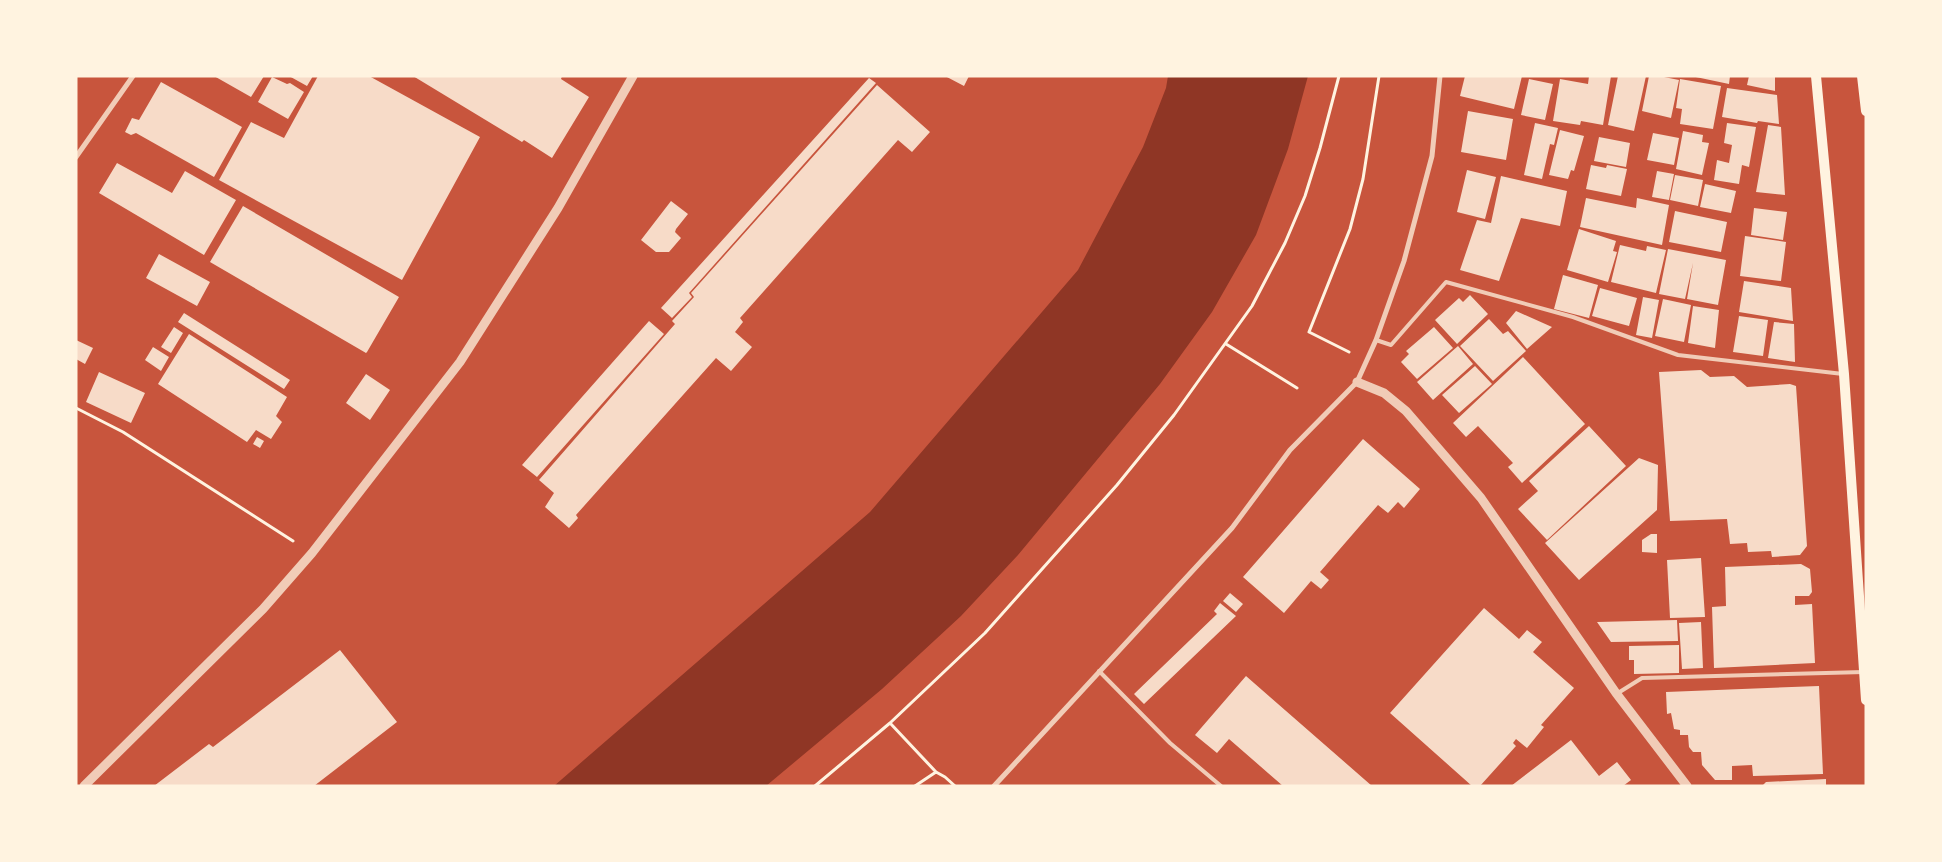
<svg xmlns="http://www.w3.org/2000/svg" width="1942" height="862" font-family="Karla,sans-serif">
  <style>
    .water { fill: #8f3625 }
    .building { fill: #f7dbc8 }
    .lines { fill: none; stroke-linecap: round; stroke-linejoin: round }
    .path { stroke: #fff3e0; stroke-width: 3 }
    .service { stroke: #f1ccb7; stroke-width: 4 }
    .minor { stroke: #f1ccb7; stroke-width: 5 }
    .tertiary { stroke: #f1ccb7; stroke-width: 9 }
    .secondary { stroke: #fff3e0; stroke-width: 10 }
  </style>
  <rect width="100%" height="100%" fill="#c8553d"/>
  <!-- water -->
  <path class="water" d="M 1168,76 L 1308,76 L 1288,149 L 1256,235 L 1212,312 L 1160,384 L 1018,555 L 961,616 L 882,689 L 766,786 L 554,786 L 870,512 L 1078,270 L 1143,147 L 1166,88 Z"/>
  <!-- building -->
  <path class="building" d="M 214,76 L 264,76 L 251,97 Z
    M 289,76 L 313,76 L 307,86 Z
    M 318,76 L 369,76 L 480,137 L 402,280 L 219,180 L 251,122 L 284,138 Z
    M 413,76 L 562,76 L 561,79 L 589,97 L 552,158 L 524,140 L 522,142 Z
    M 945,76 L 969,76 L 964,86 Z
    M 1465,76 L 1522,76 L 1514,109 L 1460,96 Z
    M 1589,76 L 1611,76 L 1603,125 L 1581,121 L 1580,125 L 1553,121 L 1560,79 L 1588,84 Z
    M 1618,76 L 1646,76 L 1634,131 L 1608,125 Z
    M 1649,76 L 1659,76 L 1679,80 L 1671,118 L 1642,111 Z
    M 1691,76 L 1730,76 L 1729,84 Z
    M 1749,76 L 1775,76 L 1775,91 L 1747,85 Z
    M 272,77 L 287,84 L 290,83 L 304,92 L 288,119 L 258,102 Z
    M 869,78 L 876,83 L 689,293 L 692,297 L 672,318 L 661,308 Z
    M 1529,79 L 1553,84 L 1545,120 L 1521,115 Z
    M 1680,79 L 1721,86 L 1713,129 L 1680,124 L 1682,109 L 1676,108 Z
    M 161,82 L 242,127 L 214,177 L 136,133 L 131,135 L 125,132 L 132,118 L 139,120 Z
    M 877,85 L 930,132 L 912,152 L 898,140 L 740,318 L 743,322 L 735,332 L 752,347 L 731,371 L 716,358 L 576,515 L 578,518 L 569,528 L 545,507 L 554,493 L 539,480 L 675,324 L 672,321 L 694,297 L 691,293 Z
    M 1727,88 L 1777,95 L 1779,124 L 1758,121 L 1757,123 L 1722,117 Z
    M 1468,111 L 1513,119 L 1506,160 L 1461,152 Z
    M 1535,123 L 1558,128 L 1554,145 L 1550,144 L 1542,179 L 1524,175 Z
    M 1727,123 L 1756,127 L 1749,167 L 1742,165 L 1739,184 L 1714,180 L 1717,160 L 1729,163 L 1732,145 L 1724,143 Z
    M 1768,125 L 1781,127 L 1785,195 L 1756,192 Z
    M 1560,130 L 1584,136 L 1574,171 L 1571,170 L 1568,179 L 1549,175 Z
    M 1683,131 L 1703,135 L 1702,142 L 1709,143 L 1702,175 L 1676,169 Z
    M 1653,133 L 1679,138 L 1674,165 L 1647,160 Z
    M 1599,137 L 1630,143 L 1626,167 L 1594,161 Z
    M 117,163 L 172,193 L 185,171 L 236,200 L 204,255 L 99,193 Z
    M 1591,165 L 1606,168 L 1607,165 L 1627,169 L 1621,196 L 1586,189 Z
    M 1467,170 L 1496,177 L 1485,219 L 1457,212 Z
    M 1657,171 L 1674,174 L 1669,200 L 1652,197 Z
    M 1675,175 L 1703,180 L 1698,206 L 1670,200 Z
    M 1501,176 L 1567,191 L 1560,226 L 1521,218 L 1499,281 L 1460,270 L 1477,220 L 1491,223 Z
    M 1705,184 L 1736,191 L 1731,213 L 1700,207 Z
    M 1586,198 L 1636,208 L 1637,198 L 1669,205 L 1662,245 L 1580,227 Z
    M 671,201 L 688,214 L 676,229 L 675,232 L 681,238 L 669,252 L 656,252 L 641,240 Z
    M 243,206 L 399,297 L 367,352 L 366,353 L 210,262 Z
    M 1754,208 L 1787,212 L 1783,240 L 1751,235 Z
    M 1675,211 L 1727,222 L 1721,252 L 1669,242 Z
    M 1579,229 L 1616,241 L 1613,251 L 1617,252 L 1608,282 L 1567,270 Z
    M 1745,236 L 1786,242 L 1781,281 L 1740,276 Z
    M 1620,245 L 1646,251 L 1647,246 L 1666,250 L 1656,293 L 1611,282 Z
    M 1668,249 L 1726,260 L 1718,305 L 1687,299 L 1693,263 L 1685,299 L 1659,294 Z
    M 159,254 L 210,282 L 197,306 L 146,278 Z
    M 1563,275 L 1598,285 L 1589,318 L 1554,309 Z
    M 1744,281 L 1791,288 L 1793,321 L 1739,312 Z
    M 1600,288 L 1637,298 L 1629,326 L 1592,316 Z
    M 1470,295 L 1488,314 L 1457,344 L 1435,320 L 1459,298 L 1463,302 Z
    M 1643,297 L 1659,300 L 1652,338 L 1636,335 Z
    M 1663,299 L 1691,305 L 1684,342 L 1655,336 Z
    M 1693,306 L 1719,310 L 1715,348 L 1688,343 Z
    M 1516,311 L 1552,327 L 1527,349 L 1506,323 Z
    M 184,313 L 290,380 L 284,389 L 178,322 Z
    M 1739,316 L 1768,320 L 1763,356 L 1733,352 Z
    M 1489,319 L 1503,334 L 1508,331 L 1526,351 L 1493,381 L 1460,346 Z
    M 649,321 L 664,334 L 537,477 L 522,465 Z
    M 1774,322 L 1794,324 L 1795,362 L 1768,358 Z
    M 174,327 L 183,333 L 171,353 L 161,347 Z
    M 1434,327 L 1453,348 L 1417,379 L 1401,362 L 1409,354 L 1406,351 Z
    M 189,334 L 287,397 L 276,416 L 282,422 L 271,439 L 256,430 L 247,442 L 158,384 Z
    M 76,340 L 93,348 L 85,364 L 76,359 Z
    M 1458,346 L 1473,364 L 1433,400 L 1417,382 Z
    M 153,347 L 169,357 L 161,371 L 145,360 Z
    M 1523,357 L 1585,424 L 1522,483 L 1508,467 L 1513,463 L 1478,426 L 1466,437 L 1453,423 Z
    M 1475,366 L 1492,384 L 1459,413 L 1442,395 Z
    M 1701,370 L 1710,377 L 1734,376 L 1747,387 L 1790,384 L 1796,386 L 1807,546 L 1800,555 L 1772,557 L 1771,551 L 1748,552 L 1747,543 L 1730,544 L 1727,519 L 1670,521 L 1659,372 Z
    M 99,372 L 145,393 L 131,423 L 86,402 Z
    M 366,374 L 390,390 L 370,420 L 346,403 Z
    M 1589,426 L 1626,466 L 1547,540 L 1518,509 L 1538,491 L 1529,481 Z
    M 257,437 L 264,441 L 260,448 L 253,444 Z
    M 1363,439 L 1420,489 L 1404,508 L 1398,502 L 1388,513 L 1378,505 L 1320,572 L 1329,580 L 1321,589 L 1311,581 L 1284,613 L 1243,577 Z
    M 1639,458 L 1658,465 L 1657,510 L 1579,580 L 1545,543 Z
    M 1651,534 L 1657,534 L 1657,553 L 1642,552 L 1642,540 Z
    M 1701,558 L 1705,617 L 1670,618 L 1667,560 Z
    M 1801,564 L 1810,569 L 1812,592 L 1809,596 L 1795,596 L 1795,605 L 1812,604 L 1815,663 L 1714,668 L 1712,607 L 1726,606 L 1725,567 Z
    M 1230,593 L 1243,604 L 1236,612 L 1223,601 Z
    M 1220,603 L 1236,616 L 1144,704 L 1134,694 L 1217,614 L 1214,611 Z
    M 1484,608 L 1519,639 L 1527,630 L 1542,642 L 1533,652 L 1574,688 L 1541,725 L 1544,727 L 1527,748 L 1516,739 L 1513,743 L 1516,746 L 1480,786 L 1472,786 L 1390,713 Z
    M 1677,620 L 1678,641 L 1611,642 L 1597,622 Z
    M 1701,622 L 1703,668 L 1682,669 L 1679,623 Z
    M 1679,645 L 1679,673 L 1634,674 L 1634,660 L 1629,660 L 1629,646 Z
    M 340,650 L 397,722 L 314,786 L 154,786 L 209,744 L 213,747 Z
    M 1246,676 L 1372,786 L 1283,786 L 1229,739 L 1217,753 L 1195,735 Z
    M 1819,686 L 1823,774 L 1753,776 L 1752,765 L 1732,766 L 1732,780 L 1715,780 L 1702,765 L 1701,752 L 1693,752 L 1689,747 L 1688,735 L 1680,735 L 1680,730 L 1674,729 L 1671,713 L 1667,714 L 1666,692 Z
    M 1571,740 L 1599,776 L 1617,762 L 1631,780 L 1623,786 L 1511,786 Z
    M 1826,779 L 1826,786 L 1762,786 L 1766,782 Z"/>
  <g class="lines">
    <!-- path -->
    <path class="path" d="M 1226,344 L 1297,388
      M 1349,352 L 1309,332 L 1350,229 L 1363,179 L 1379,76
      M 76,408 L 123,432 L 293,541
      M 890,723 L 936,772
      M 815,786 L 890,723 L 985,633 L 1117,485 L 1174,415 L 1252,306 L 1285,243 L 1305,196 L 1320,148 L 1339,76
      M 915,786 L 936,772 L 945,777 L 955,786"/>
    <!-- service -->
    <path class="service" d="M 1376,340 L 1391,345 L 1446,282 L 1573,317 L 1678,355 L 1843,374
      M 1099,671 L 1170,743 L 1221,786
      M 1618,693 L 1642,678 L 1864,672"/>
    <!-- minor -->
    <path class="minor" d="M 76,157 L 133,76
      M 994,786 L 1232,528 L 1290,450 L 1357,382 L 1376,340 L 1404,261 L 1432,156 L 1440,76"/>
    <!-- tertiary -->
    <path class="tertiary" d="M 1357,382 L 1384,393 L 1406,411 L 1481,498 L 1616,693 L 1687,786
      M 84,786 L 263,609 L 312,553 L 460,362 L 558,208 L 633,76"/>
    <!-- secondary -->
    <path class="secondary" d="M 1816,76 L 1844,374 L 1866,700
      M 1862,76 L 1866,111"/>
  </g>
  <!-- border -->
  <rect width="1942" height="862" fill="none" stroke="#fff3e0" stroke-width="155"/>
</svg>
